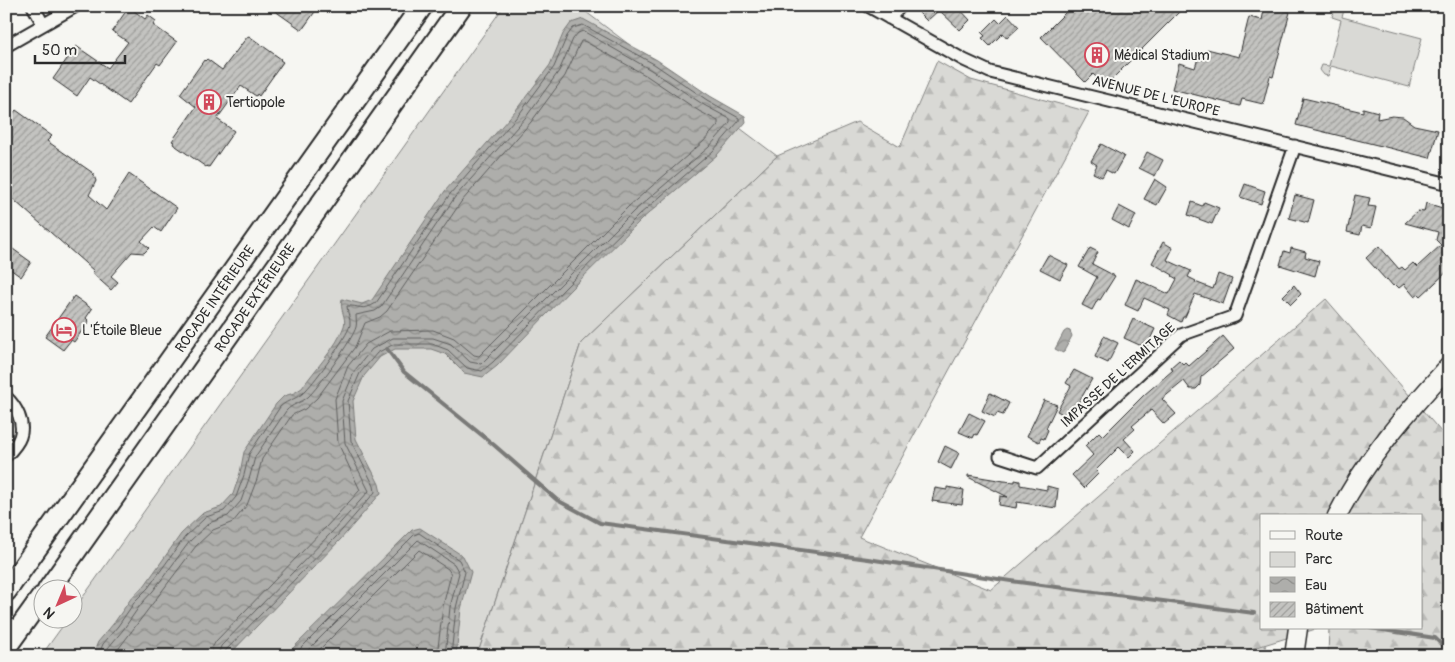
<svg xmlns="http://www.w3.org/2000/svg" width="1455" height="662" font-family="Pangolin,sans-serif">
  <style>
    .green { fill: #d9d9d5; stroke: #828280 }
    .forest { fill: url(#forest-firs); stroke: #828280 }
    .water { fill: url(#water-waves); stroke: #7a7a78 }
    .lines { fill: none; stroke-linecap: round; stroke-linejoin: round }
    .shore { stroke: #5f5f5e; stroke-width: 1 }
    .stream { stroke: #7a7a78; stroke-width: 4 }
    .building { fill: url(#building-hatch); stroke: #2b2b2b }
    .street-casing { stroke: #2b2b2b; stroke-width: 15 }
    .primary-casing { stroke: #2b2b2b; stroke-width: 21 }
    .highway-casing { stroke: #2b2b2b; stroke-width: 24 }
    .street { stroke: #f6f6f2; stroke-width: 11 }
    .primary { stroke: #f6f6f2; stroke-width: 18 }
    .highway { stroke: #f6f6f2; stroke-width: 20 }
    .labels { text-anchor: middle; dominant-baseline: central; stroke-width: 4; stroke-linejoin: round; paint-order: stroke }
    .poi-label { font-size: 14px; fill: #2b2b2b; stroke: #f6f6f2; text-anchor: start }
    .street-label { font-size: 14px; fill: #2b2b2b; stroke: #f6f6f2 }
  </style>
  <defs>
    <pattern id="forest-firs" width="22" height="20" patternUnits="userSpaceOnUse" patternTransform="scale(1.25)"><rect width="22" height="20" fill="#d9d9d5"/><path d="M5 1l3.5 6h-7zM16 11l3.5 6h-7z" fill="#babab7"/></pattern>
    <pattern id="water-waves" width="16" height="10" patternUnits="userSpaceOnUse" patternTransform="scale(1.25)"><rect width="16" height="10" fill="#aeaeab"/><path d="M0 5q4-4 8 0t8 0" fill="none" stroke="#8e8e8b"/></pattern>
    <pattern id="building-hatch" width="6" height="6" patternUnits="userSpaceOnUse" patternTransform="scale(1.25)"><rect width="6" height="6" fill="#c3c3c0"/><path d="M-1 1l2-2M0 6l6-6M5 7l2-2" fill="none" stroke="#9f9f9c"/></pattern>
  </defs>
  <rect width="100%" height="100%" fill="#f6f6f2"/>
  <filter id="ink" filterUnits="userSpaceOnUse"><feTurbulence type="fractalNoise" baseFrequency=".02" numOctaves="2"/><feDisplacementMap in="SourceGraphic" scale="10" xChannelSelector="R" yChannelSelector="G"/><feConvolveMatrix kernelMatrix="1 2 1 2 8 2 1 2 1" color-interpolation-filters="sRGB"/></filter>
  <g filter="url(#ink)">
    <!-- green -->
    <path class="green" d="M 504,6 L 578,6 L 777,156 L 581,343 L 477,656 L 41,656 L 67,620 L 72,620 L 73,611 Z
      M 1345,7 L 1342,17 L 1422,38 L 1409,87 L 1331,66 L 1328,76 L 1324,75 L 1320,70 L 1322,65 L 1329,66 L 1341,20 L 1332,17 C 1334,10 1338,9 1345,7 Z
      M 1265,644 L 1266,656 L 1228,656 Z"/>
    <!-- forest -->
    <path class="forest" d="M 937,61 L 971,80 L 1089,112 L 859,537 L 991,590 L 1326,299 L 1449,441 L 1449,656 L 1328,656 L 1329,628 L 1421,628 L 1421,516 L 1261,516 L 1261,628 L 1319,628 L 1228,656 L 477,656 L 581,343 L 777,156 L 857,122 L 900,147 Z"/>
    <!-- water -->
    <path class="water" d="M 583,19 L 657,60 L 710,96 L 745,116 L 746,122 L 717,155 L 642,219 L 570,290 L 497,366 L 483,377 L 464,373 L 445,354 L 431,349 L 395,349 L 380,357 L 364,376 L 353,401 L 356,439 L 379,484 L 381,493 L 340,540 L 228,656 L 92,656 L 98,642 L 114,623 L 132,597 L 145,585 L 181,534 L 203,513 L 221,507 L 233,494 L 240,473 L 244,452 L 276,404 L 284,396 L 294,393 L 302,388 C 315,369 337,347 344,326 C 347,318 339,309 342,299 L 362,304 L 372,300 L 445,191 L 516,110 L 550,65 L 563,34 L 571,23 Z
      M 1067,330 L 1070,331 L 1072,336 L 1063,353 L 1055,349 L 1064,332 Z
      M 420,528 L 463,556 L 471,572 L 461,609 L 456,656 L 285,656 L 412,530 Z"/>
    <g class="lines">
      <!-- shore -->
      <path class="shore" d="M 98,656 L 103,644 L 118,626 L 136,600 L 148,588 L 185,537 L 206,517 L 224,511 L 236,497 L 244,475 L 249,454 L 280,407 C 288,399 299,399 306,390 C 316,380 347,337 350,325 C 351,320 347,312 347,306 C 359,305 362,312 376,303 L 450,194 L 520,113 L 554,67 L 567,36 L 573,28 L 583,25 L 654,64 L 707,100 L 739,118 L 739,121 L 713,151 L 639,215 L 566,287 L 493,362 L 482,371 L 467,368 L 448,350 L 432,344 L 394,344 L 377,353 L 360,373 L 348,401 L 351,441 L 374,486 L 375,492 L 336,537 L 226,650 L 224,656
        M 104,656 L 108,648 L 123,630 L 141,604 L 153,591 L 190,541 L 209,523 L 228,516 L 241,501 L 250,476 L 255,457 L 286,411 C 292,404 301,403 308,397 C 318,388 353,339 356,327 C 357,323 356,319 356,315 L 375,311 L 381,307 L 455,197 L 526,117 L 559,71 L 573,39 L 578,33 L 583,31 L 651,70 L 704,105 L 730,119 L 730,123 L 709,147 L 634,211 L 481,364 L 470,362 L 451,344 L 433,338 L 393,338 L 372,349 L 355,370 L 342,401 L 345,443 L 369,491 L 332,532 L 221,646 L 218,656
        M 113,656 L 196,546 L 213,530 L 233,522 L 247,505 L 257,479 L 262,459 L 292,415 L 305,409 L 317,398 L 355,347 L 365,323 L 380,317 L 387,311 L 461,202 L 531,122 L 565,76 L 581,41 L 584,41 L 647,76 L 699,111 L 718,121 L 718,125 L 703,142 L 629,206 L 479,356 L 474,355 L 454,338 L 433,330 L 390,331 L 366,344 L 348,366 L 335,399 L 338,443 L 360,490 L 326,527 L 216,641 L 212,648 L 211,656
        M 293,656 L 414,535 L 419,533 L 459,560 L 465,572 L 456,608 L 451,656
        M 302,656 L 418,540 L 454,564 L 459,573 L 450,607 L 445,656
        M 313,656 L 419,550 L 448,569 L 451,574 L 443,606 L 437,656"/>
      <!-- stream -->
      <path class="stream" d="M 387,349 L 404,372 L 494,445 L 557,500 L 600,523 L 868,559 L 1011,581 L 1254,613
        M 1370,628 L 1435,638 L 1444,647 L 1448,656"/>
    </g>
    <!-- building -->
    <path class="building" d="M 268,6 L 319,6 L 302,30 Z
      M 925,6 L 957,6 L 970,20 L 960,30 L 939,10 L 927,21 L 919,13 Z
      M 1072,6 L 1185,6 L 1105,86 L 1093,74 L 1085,82 L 1041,37 Z
      M 1265,6 L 1290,12 L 1273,77 L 1270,76 L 1263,104 L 1242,99 L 1240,106 L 1172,89 L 1179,63 L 1195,68 L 1198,58 L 1204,60 L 1207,49 L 1239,57 L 1249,17 L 1262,20 Z
      M 129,7 L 145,19 L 148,15 L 156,21 L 153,25 L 177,42 L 160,65 L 157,63 L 128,104 L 90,77 L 77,96 L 53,79 L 76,46 L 108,68 L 128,42 L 112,31 Z
      M 1008,15 L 1019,27 L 1007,38 L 1003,33 L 990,46 L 982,38 L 985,36 L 982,33 L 996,19 L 1000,23 Z
      M 249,36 L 281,59 L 280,60 L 283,62 L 259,96 L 257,94 L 256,96 L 241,86 L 217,119 L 234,131 L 209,167 L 207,166 L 206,167 L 173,144 L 174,142 L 172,141 L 196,107 L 180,94 L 204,60 L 205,61 L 207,59 L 222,70 L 247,37 Z
      M 1303,98 L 1363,112 L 1363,108 L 1378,112 L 1377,119 L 1392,116 L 1403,117 L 1414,125 L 1438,130 L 1430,158 L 1296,125 Z
      M 16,110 L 52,136 L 47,141 L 93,173 L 96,181 L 89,195 L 106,210 L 129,174 L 177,208 L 161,232 L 154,227 L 141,241 L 149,248 L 144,253 L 132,252 L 111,276 L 118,282 L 111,290 L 92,273 L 94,271 L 6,193 L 6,121 Z
      M 1101,144 L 1124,156 L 1114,174 L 1106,170 L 1102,177 L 1093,173 L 1097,165 L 1091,161 Z
      M 1147,152 L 1163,160 L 1155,176 L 1139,168 Z
      M 1155,179 L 1167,187 L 1157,205 L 1144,199 Z
      M 1245,184 L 1265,191 L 1261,204 L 1240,197 Z
      M 1295,195 L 1314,200 L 1308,223 L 1289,218 Z
      M 1355,195 L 1370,198 L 1368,206 L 1376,207 L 1371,228 L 1362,226 L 1360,235 L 1347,232 Z
      M 1192,202 L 1202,206 L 1204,202 L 1219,208 L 1212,224 L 1188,215 Z
      M 1426,203 L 1449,210 L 1449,270 L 1421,296 L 1419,294 L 1415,297 L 1404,284 L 1399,288 L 1395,284 L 1393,286 L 1387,279 L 1386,280 L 1366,258 L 1379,246 L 1399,269 L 1402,267 L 1405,270 L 1413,263 L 1417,267 L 1441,245 L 1436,240 L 1438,232 L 1405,223 L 1418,211 L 1424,212 Z
      M 1119,206 L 1136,215 L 1129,229 L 1112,220 Z
      M 1163,242 L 1173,248 L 1167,260 L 1191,271 L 1188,277 L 1196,281 L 1195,282 L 1213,289 L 1218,274 L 1232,279 L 1223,304 L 1195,294 L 1185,317 L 1183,317 L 1181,322 L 1168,315 L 1170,310 L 1144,298 L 1138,311 L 1125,305 L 1136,279 L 1169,294 L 1177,279 L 1172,276 L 1173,275 L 1152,263 Z
      M 6,244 L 31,262 L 21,277 L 6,266 Z
      M 1090,248 L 1098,252 L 1092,264 L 1115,276 L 1100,300 L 1098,299 L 1092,310 L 1082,305 L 1097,277 L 1079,267 Z
      M 1291,248 L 1306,252 L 1305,257 L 1319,261 L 1315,276 L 1280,265 L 1284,251 L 1290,253 Z
      M 1048,255 L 1068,265 L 1060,279 L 1040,269 Z
      M 1294,285 L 1301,294 L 1291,304 L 1283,296 Z
      M 74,296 L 92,309 L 86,318 L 89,321 L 74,342 L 71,340 L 63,350 L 45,337 Z
      M 1133,319 L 1155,329 L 1146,348 L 1124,338 Z
      M 1104,336 L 1118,343 L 1108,363 L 1095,357 Z
      M 1223,336 L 1234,349 L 1201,377 L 1200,385 L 1196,389 L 1190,389 L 1184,381 L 1162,399 L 1176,414 L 1164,424 L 1151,410 L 1132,426 L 1135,429 L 1124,439 L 1135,451 L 1129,457 L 1119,447 L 1096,470 L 1099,473 L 1084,488 L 1072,475 L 1093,455 L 1085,446 L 1099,432 L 1103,436 L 1144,395 L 1173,370 L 1171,367 L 1179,360 L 1183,364 L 1185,362 L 1189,366 Z
      M 1074,370 L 1092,379 L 1070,418 L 1057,411 L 1071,386 L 1066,383 Z
      M 990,393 L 1009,403 L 1003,415 L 997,413 L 995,417 L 982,411 Z
      M 1044,400 L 1057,405 L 1046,428 L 1048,430 L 1044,439 L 1041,438 L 1039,442 L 1027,436 Z
      M 969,413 L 985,421 L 977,435 L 975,434 L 973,438 L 959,432 Z
      M 945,446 L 959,453 L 951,469 L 938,462 Z
      M 968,475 L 1004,481 L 1015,482 L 1015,480 L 1020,481 L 1020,485 L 1047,490 L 1047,486 L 1058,489 L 1056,508 L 1017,502 L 1016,508 L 999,505 L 1000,496 L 1008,497 L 968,477 Z
      M 947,487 L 964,490 L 962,505 L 932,501 L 935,488 L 947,490 Z"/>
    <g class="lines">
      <defs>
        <path id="street" d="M 33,6 L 43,24
          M 868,6 L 964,60 L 990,72 L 1449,184
          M 889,18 L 901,6
          M 6,46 L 76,6
          M 6,397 C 16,406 25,423 20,437 C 18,443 11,451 6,456
          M 1000,456 L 1037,468 L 1181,335 L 1235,316 L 1295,146"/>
        <path id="primary" d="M 1337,516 C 1365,460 1407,412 1449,366
          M 1294,656 L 1298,628"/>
        <path id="highway" d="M 48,590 L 461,6
          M 6,591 L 422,6
          M 6,647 L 42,597"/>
      </defs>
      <!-- street casing -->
      <use href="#street" class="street-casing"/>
      <!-- primary casing -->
      <use href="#primary" class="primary-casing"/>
      <!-- highway casing -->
      <use href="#highway" class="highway-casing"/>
      <!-- street -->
      <use href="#street" class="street"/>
      <!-- primary -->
      <use href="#primary" class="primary"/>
      <!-- highway -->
      <use href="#highway" class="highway"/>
    </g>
  </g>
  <!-- icons -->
  <defs>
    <symbol id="building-ring" viewBox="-11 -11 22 22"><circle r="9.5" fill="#f6f6f2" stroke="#d1495b" stroke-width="1.5"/><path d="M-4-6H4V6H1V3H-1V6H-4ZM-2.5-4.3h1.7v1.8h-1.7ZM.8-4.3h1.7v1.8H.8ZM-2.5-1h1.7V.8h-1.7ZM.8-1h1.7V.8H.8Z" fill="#d1495b"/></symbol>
    <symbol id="hotel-ring" viewBox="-11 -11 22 22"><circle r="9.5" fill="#f6f6f2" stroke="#d1495b" stroke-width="1.5"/><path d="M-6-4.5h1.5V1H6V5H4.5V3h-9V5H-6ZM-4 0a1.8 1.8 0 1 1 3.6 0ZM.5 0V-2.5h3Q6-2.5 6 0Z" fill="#d1495b"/></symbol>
  </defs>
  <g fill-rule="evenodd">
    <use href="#building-ring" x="1083" y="41" width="28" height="28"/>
    <use href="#building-ring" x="195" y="88" width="28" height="28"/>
    <use href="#hotel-ring" x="50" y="316" width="28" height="28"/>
  </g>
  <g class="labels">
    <!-- poi labels -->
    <g class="poi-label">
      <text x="1114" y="55">Médical Stadium</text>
      <text x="226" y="102">Tertiopole</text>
      <text x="82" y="330">L'Étoile Bleue</text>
    </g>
    <!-- street labels -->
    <g class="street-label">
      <text transform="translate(1156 96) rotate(14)">AVENUE DE L'EUROPE</text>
      <text transform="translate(255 298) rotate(-55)">ROCADE EXTÉRIEURE</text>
      <text transform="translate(215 299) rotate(-55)">ROCADE INTÉRIEURE</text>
      <text transform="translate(1118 375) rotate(-42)">IMPASSE DE L'ERMITAGE</text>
    </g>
  </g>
  <!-- margin -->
  <rect width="1455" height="662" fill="none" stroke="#f6f6f2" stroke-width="25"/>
  <rect x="12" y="12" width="1430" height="637" fill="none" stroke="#2b2b2b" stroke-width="2" filter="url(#ink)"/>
  <!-- legend -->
  <rect x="1260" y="514" width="162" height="115" fill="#f6f6f2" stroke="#a5a5a2"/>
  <rect x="1270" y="531" width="25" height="8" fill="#f6f6f2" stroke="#a5a5a2"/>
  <text x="1305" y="540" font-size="15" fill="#2b2b2b">Route</text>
  <rect x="1270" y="552" width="25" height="15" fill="#d9d9d5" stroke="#a5a5a2"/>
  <text x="1305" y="564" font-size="15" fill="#2b2b2b">Parc</text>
  <rect x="1270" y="577" width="25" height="15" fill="url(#water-waves)" stroke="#a5a5a2"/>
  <text x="1305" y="590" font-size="15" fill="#2b2b2b">Eau</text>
  <rect x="1270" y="602" width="25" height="15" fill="url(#building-hatch)" stroke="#a5a5a2"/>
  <text x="1305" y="614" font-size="15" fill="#2b2b2b">Bâtiment</text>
  <!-- north arrow -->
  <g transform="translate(58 604) rotate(224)"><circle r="24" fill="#f6f6f2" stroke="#a5a5a2"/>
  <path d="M0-4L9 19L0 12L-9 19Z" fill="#d1495b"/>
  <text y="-8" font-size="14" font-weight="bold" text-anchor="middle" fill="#2b2b2b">N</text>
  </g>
  <!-- scale -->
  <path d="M35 55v8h90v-8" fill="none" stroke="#2b2b2b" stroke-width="2.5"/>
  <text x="42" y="55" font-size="15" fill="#2b2b2b" stroke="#f6f6f2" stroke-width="4" paint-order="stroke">50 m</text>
</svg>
